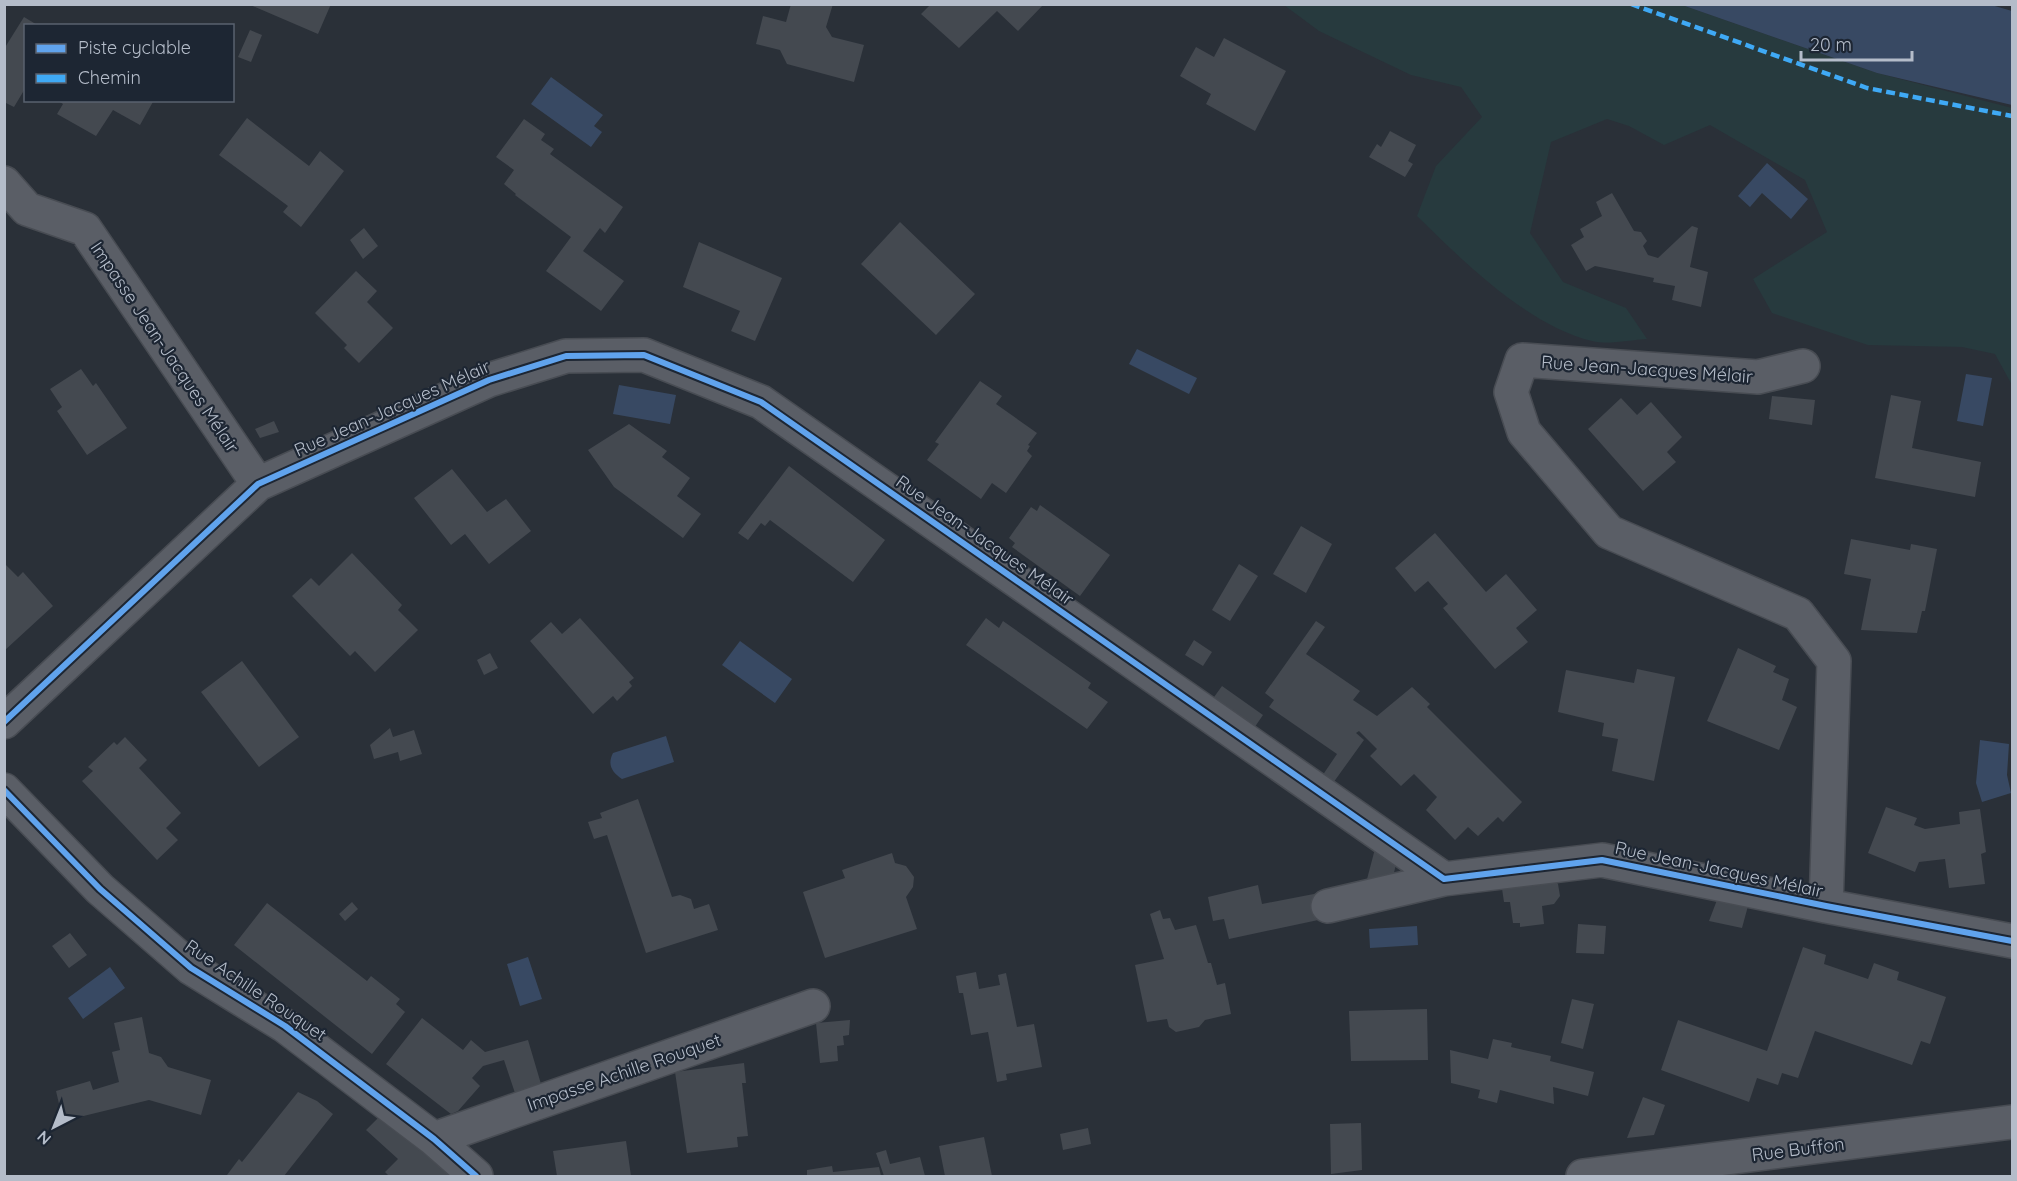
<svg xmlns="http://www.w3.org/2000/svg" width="2017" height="1181" font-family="Quicksand,sans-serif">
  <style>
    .green { fill: #273a3e }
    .water { fill: #384963 }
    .building { fill: #444950 }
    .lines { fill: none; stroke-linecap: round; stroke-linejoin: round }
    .minor-casing { stroke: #484c53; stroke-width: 36 }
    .minor { stroke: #5a5e66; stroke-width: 33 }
    .quiet { stroke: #3fa9f5; stroke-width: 4.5; stroke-dasharray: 9 4.5; stroke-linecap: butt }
    .cycleway-casing { stroke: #1d2633; stroke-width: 10 }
    .cycleway { stroke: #60a3ed; stroke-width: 6 }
    .labels { text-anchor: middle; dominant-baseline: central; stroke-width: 4.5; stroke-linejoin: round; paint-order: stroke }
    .street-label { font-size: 18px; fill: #b4bcc9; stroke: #1d2633 }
  </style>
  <rect width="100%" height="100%" fill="#2a3038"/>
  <!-- green -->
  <path class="green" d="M 1284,5 L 1682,5 L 1877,73 L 2012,108 L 2012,385 L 1995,354 L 1962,347 L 1868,345 L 1772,313 L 1753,279 L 1827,232 L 1805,180 L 1710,125 L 1664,145 L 1629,126 L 1607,119 L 1551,142 L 1530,233 L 1563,282 L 1626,308 L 1647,339 C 1630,340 1608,345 1592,341 C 1527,325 1464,262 1417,216 L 1436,166 L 1482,117 L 1461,87 L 1411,75 L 1319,31 Z"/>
  <!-- water -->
  <path class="water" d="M 1988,4 L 2012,11 L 2012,105 L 1877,73 L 1682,5 Z
    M 551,77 L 603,115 L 594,126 L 602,132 L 591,147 L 531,104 Z
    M 1767,163 L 1808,199 L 1791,219 L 1762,193 L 1750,207 L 1738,196 Z
    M 1137,349 L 1197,378 L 1189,394 L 1129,364 Z
    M 1966,374 L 1992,378 L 1983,426 L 1957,421 Z
    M 619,385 L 676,395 L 670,424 L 613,414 Z
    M 740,641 L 792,679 L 775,703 L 722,665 Z
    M 666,736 L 674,762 L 622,779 C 612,772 607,765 613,753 Z
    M 1980,740 L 2009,744 L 2007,775 L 2011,793 L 1982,802 L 1976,783 Z
    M 1417,926 L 1418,945 L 1370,948 L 1369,929 Z
    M 528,957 L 542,999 L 520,1006 L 507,964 Z
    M 110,967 L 125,988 L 83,1019 L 68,998 Z"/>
  <!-- building -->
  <path class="building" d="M 248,4 L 331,4 L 318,34 Z
    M 791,4 L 833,4 L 826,27 L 832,37 L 864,45 L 854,82 L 787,64 L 780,50 L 756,44 L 763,16 L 786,22 Z
    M 953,4 L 1044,4 L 1018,31 L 997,11 L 959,48 L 921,14 L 930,5 Z
    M 24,17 L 39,26 L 26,26 L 26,87 L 14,107 L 4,102 L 4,49 Z
    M 250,30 L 262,35 L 251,62 L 238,57 Z
    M 1224,38 L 1286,71 L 1255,131 L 1206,104 L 1211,94 L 1180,76 L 1196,47 L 1214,57 Z
    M 57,100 L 154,100 L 140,125 L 113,110 L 96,136 L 57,114 L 63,104 Z
    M 247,118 L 309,166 L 320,151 L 344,171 L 301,227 L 283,212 L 288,206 L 219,155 Z
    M 524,119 L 545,134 L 541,140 L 554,149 L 550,154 L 623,207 L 605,233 L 600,228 L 583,251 L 624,281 L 601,311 L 546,271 L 571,237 L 515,195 L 516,194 L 504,184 L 514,170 L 496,157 Z
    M 1390,131 L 1416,145 L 1408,161 L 1413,164 L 1405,177 L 1369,157 L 1377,144 L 1381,147 Z
    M 1612,193 L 1634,231 L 1641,232 L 1647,241 L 1643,246 L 1648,255 L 1658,258 L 1692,226 L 1698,228 L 1690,267 L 1708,272 L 1701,307 L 1672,300 L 1675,286 L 1653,282 L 1654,278 L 1595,266 L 1586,271 L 1571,245 L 1584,237 L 1580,229 L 1602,216 L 1596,202 Z
    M 900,222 L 975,294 L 936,335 L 861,264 Z
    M 364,228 L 378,246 L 363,259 L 350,240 Z
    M 699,242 L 782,278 L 755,341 L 731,331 L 740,311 L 683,287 Z
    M 356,271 L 377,291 L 367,302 L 393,328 L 359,363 L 344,348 L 347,345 L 315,313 Z
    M 81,369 L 93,386 L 96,383 L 127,428 L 87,455 L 57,411 L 62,407 L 50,389 Z
    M 980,381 L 1002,396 L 996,404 L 1037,433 L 1028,445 L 1030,446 L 1027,451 L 1032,456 L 1006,493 L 992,483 L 981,499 L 927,460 L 939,444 L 935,442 Z
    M 1891,395 L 1921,401 L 1912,448 L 1981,462 L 1975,497 L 1875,478 Z
    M 1772,396 L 1815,400 L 1812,425 L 1769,419 Z
    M 1621,398 L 1637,415 L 1651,402 L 1682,437 L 1667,452 L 1676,462 L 1643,491 L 1588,429 Z
    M 274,421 L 279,432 L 260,438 L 255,429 Z
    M 629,424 L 667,451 L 662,457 L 690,478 L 677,496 L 701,514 L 683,538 L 614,487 L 588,450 Z
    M 789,466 L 885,540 L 853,582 L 770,520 L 765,526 L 761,523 L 748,540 L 738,533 Z
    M 452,469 L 487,512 L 506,499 L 531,531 L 489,564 L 465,534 L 451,545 L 414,498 Z
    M 1040,505 L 1110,555 L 1080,596 L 1012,547 L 1015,543 L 1009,538 L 1031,507 L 1037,511 Z
    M 1301,526 L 1332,544 L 1306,593 L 1273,574 Z
    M 1435,533 L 1486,592 L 1506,574 L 1537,610 L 1516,628 L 1528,642 L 1495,669 L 1443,608 L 1448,604 L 1428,581 L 1415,592 L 1395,568 Z
    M 1851,539 L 1910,550 L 1911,544 L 1937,549 L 1925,611 L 1922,611 L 1917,633 L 1861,630 L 1871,579 L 1844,574 Z
    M 352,553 L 402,605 L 398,610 L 418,630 L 375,672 L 355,651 L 350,656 L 292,596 L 311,578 L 319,586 Z
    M 4,563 L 18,577 L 23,572 L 53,606 L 4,651 Z
    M 1239,564 L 1258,576 L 1230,621 L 1212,610 Z
    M 580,618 L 634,678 L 629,682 L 632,686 L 617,701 L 613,696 L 593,714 L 530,641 L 551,622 L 562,634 Z
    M 986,618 L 999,628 L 1003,621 L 1091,683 L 1088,688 L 1108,702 L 1087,729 L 966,645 Z
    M 1316,621 L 1325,627 L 1306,654 L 1360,691 L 1353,700 L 1377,716 L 1412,687 L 1430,704 L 1427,707 L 1522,802 L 1503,822 L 1498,817 L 1478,836 L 1468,827 L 1455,840 L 1426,810 L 1437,797 L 1414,774 L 1401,786 L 1370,756 L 1377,749 L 1359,731 L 1356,733 L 1364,740 L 1328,790 L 1318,782 L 1337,754 L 1269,707 L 1274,700 L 1265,693 Z
    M 1194,640 L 1212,652 L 1203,666 L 1185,655 Z
    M 1738,648 L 1776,666 L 1773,672 L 1789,679 L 1782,700 L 1797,707 L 1779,750 L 1707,721 Z
    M 490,653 L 498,668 L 484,675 L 477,660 Z
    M 242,661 L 299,737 L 259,767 L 201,692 Z
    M 1637,669 L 1675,677 L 1654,781 L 1612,771 L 1618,739 L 1602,736 L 1604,723 L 1558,712 L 1566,670 L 1634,683 Z
    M 1222,686 L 1263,715 L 1250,734 L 1209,704 Z
    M 390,728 L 393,737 L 414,730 L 422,754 L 400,761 L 398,752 L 374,759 L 370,745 Z
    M 125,737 L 147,760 L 139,768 L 181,813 L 166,828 L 178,840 L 157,860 L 82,781 L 93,771 L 88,767 L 92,763 L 114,742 L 117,745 Z
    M 638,799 L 672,897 L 680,895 L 691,899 L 694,909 L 709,904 L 718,930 L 646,953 L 607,835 L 594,839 L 588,822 L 602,818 L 600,813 Z
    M 1886,807 L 1917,818 L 1914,825 L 1925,829 L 1960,824 L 1959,812 L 1980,809 L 1986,852 L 1981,854 L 1985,884 L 1949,888 L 1945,859 L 1919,862 L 1915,872 L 1868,853 Z
    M 1376,845 L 1397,860 L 1393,877 L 1366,883 Z
    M 892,853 L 895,863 L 906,866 L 914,877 L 913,887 L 906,897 L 917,929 L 825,958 L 803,892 L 845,878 L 842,870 Z
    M 1552,877 L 1558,884 L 1560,896 L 1554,904 L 1542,906 L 1544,924 L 1520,927 L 1520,923 L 1513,923 L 1510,902 L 1504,902 L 1501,882 Z
    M 1258,885 L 1262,904 L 1319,893 L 1323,919 L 1229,939 L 1224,919 L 1213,921 L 1208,897 Z
    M 1717,900 L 1748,906 L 1742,928 L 1709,921 Z
    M 352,902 L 358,909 L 345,921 L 339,914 Z
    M 267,903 L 367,981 L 371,976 L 400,999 L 396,1004 L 405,1012 L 372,1054 L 234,945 Z
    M 1160,910 L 1163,919 L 1170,918 L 1175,930 L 1196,925 L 1208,963 L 1211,963 L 1217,985 L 1225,983 L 1231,1014 L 1205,1020 L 1199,1027 L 1176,1032 L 1169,1027 L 1167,1019 L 1147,1022 L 1135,965 L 1164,959 L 1150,914 Z
    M 1578,924 L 1606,926 L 1604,954 L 1576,953 Z
    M 70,933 L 87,955 L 69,968 L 52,946 Z
    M 1803,947 L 1826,955 L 1824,964 L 1868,979 L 1874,963 L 1899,972 L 1897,980 L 1946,997 L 1930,1044 L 1921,1041 L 1912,1065 L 1815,1031 L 1798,1078 L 1782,1073 L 1778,1085 L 1757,1078 L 1749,1102 L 1661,1070 L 1678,1020 L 1767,1051 Z
    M 976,972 L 979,989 L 1000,985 L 998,975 L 1006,973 L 1017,1027 L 1034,1024 L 1042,1067 L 1006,1074 L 1007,1080 L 997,1082 L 988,1032 L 971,1035 L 963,993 L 959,993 L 956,976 Z
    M 1572,999 L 1594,1004 L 1583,1049 L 1561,1043 Z
    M 1427,1009 L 1428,1060 L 1351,1061 L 1349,1011 Z
    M 142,1017 L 149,1053 L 161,1057 L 168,1067 L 211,1080 L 201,1115 L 149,1100 L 63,1121 L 56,1091 L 90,1081 L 93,1090 L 119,1082 L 112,1052 L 120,1050 L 114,1023 Z
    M 422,1018 L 463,1050 L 471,1040 L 485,1052 L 528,1040 L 541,1084 L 515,1093 L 504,1060 L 483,1066 L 472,1078 L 480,1086 L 458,1111 L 451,1114 L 386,1064 Z
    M 850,1020 L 849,1035 L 843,1036 L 844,1045 L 837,1046 L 838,1061 L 820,1063 L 816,1023 Z
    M 1493,1039 L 1512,1043 L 1511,1047 L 1551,1056 L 1550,1061 L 1594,1072 L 1588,1096 L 1553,1087 L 1554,1104 L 1500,1090 L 1497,1103 L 1478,1098 L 1480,1090 L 1451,1083 L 1450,1050 L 1488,1059 Z
    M 744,1063 L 746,1083 L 742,1083 L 748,1136 L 737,1137 L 738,1147 L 687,1153 L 675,1072 Z
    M 298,1092 L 317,1101 L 333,1114 L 284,1176 L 227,1175 L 239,1159 L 242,1162 Z
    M 1643,1097 L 1665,1105 L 1654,1135 L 1627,1138 Z
    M 379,1117 L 394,1128 L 455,1176 L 389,1176 L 385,1172 L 398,1159 L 366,1130 Z
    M 1361,1123 L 1362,1170 L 1331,1174 L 1330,1124 Z
    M 1088,1128 L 1091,1144 L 1063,1150 L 1060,1134 Z
    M 984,1137 L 992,1176 L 945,1176 L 939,1146 Z
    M 626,1141 L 631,1176 L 557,1176 L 553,1151 Z
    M 886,1150 L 890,1164 L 920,1157 L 925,1176 L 884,1176 L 876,1153 Z
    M 832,1166 L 833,1172 L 879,1167 L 881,1176 L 807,1176 L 807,1170 Z"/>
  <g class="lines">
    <defs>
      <path id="minor" d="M 4,183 L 27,209 L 85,229 L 258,484
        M 1803,366 L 1758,377 L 1522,360 L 1511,392 L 1524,432 L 1609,532 L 1798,614 L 1834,661 L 1826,906
        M 4,722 L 258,484 L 489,380 L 566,356 L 644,355 L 761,402 L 1444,879 L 1602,860 L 1826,906 L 2012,941
        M 4,790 L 100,889 L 191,968 L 285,1026 L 434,1139 L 476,1176
        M 1328,906 L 1444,879
        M 434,1139 L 813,1006
        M 1583,1176 L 2012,1122"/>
    </defs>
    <!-- minor casing -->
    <use href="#minor" class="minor-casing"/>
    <!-- minor -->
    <use href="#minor" class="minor"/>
    <!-- quiet -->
    <path class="quiet" d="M 1631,4 L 1867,88 L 2012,116"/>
    <defs>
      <path id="cycleway" d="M 4,722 L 258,484 L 489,380 L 566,356 L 644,355 L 761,402 L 1444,879 L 1602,860 L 1826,906 L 2012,941
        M 4,790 L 100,889 L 191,968 L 285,1026 L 434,1139 L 476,1176"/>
    </defs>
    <!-- cycleway casing -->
    <use href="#cycleway" class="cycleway-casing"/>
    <!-- cycleway -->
    <use href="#cycleway" class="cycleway"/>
  </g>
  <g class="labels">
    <!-- street labels -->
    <g class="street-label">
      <text transform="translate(165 347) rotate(56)">Impasse Jean-Jacques Mélair</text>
      <text transform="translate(1647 369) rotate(4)">Rue Jean-Jacques Mélair</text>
      <text transform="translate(392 408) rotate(-24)">Rue Jean-Jacques Mélair</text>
      <text transform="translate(985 540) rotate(35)">Rue Jean-Jacques Mélair</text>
      <text transform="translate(1719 869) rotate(12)">Rue Jean-Jacques Mélair</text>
      <text transform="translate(256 990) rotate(34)">Rue Achille Rouquet</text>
      <text transform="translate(624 1072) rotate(-19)">Impasse Achille Rouquet</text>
      <text transform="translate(1798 1149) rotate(-7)">Rue Buffon</text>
    </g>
  </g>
  <!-- border -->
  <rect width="2017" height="1181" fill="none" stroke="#b4bcc9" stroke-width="12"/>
  <!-- legend -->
  <rect x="24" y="24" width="210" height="78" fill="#1d2633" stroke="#59626f" stroke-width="1.5"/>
  <rect x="36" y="44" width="30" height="9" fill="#60a3ed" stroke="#59626f" stroke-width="1.5"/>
  <text x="78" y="54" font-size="18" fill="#b4bcc9">Piste cyclable</text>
  <rect x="36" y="74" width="30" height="9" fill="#3fa9f5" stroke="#59626f" stroke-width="1.5"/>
  <text x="78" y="84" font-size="18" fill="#b4bcc9">Chemin</text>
  <!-- north arrow -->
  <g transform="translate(54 1127) rotate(222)" stroke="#1d2633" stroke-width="4.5" paint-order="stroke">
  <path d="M0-4.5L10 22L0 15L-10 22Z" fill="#b4bcc9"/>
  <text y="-9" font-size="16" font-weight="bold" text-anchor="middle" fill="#b4bcc9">N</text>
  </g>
  <!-- scale -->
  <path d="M1801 51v9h111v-9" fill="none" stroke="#b4bcc9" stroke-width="3"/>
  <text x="1810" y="51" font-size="18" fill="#b4bcc9" stroke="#1d2633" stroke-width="4.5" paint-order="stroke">20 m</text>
</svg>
